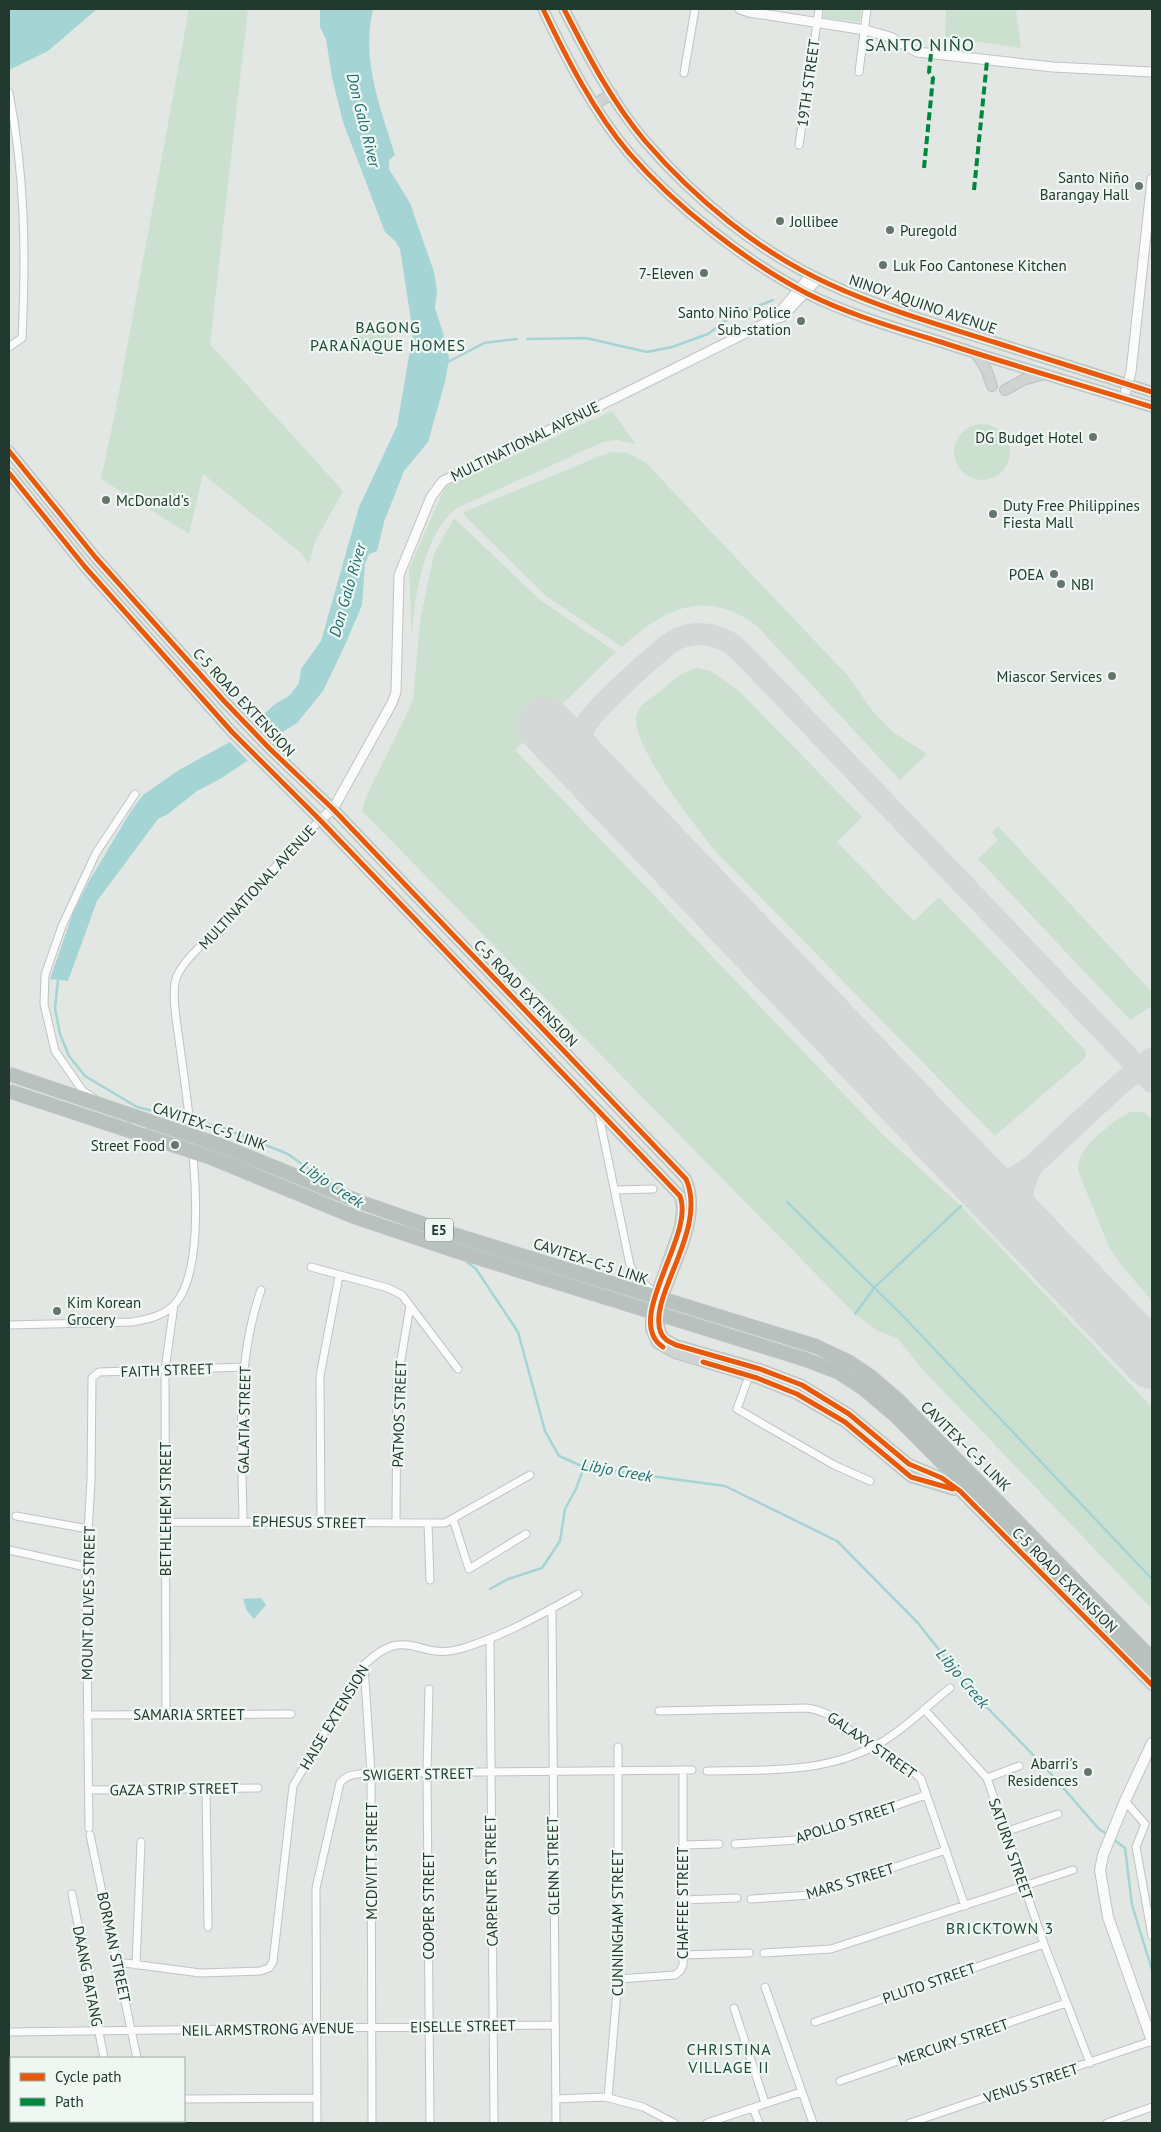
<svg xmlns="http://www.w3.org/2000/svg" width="1161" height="2132" font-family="'PT Sans',sans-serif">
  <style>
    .green { fill: #cbe0cf }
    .water { fill: #a4d4d4 }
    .pier { fill: #e2e7e4 }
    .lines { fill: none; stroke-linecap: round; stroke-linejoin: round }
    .stream { stroke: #a4d4d4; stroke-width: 2.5 }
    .taxiway { stroke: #d4d8d6; stroke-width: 22 }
    .runway { stroke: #d4d8d6; stroke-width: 56 }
    .minor-casing { stroke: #bfc4c1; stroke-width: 9 }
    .tertiary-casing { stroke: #bfc4c1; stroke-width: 11 }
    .secondary-casing { stroke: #bec5c1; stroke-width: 12 }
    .primary-casing { stroke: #bcc3c0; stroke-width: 12 }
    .motorway-casing { stroke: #bcc3c0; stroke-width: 15 }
    .minor { stroke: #fbfbfb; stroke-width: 7 }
    .tertiary { stroke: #fbfbfb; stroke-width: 9 }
    .secondary { stroke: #fbfbfb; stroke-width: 10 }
    .primary { stroke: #cdd4d1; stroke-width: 10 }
    .motorway { stroke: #b9c1be; stroke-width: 12 }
    .motorway-bridge-casing { stroke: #bcc3c0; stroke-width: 15; stroke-linecap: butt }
    .motorway-bridge { stroke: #b9c1be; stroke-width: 12 }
    .quiet { stroke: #00873e; stroke-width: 4; stroke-dasharray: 8 4; stroke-linecap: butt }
    .cycleway-casing { stroke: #eff7f2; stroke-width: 8 }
    .cycleway { stroke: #e8590c; stroke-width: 5 }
    .poi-dot { fill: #65766e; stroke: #eff7f2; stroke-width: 2 }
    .labels { text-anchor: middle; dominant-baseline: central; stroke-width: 4.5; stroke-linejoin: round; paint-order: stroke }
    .shield { fill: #eff7f2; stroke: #5f726a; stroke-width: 1 }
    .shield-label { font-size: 14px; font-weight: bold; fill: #21392f }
    .street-label { font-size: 15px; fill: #21392f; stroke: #eff7f2 }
    .poi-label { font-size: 15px; fill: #21392f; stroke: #eff7f2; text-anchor: end }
    .water-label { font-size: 16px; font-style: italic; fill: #1e6f72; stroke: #eff7f2 }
    .neighbourhood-label { font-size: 16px; letter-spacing: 1px; fill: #1e4a39; stroke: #eff7f2 }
    .quarter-label { font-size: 18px; letter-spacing: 1px; fill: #1e4a39; stroke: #eff7f2 }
  </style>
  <rect width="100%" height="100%" fill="#e2e7e4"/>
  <!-- green -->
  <path class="green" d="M 189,9 L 248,9 L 210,344 L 343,491 L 314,544 L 309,564 L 301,553 L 203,474 L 189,534 L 101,479 L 116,408 Z
    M 824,9 L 861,9 L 860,22 L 823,18 Z
    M 946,9 L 1016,9 L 1021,48 L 945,37 Z
    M 355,325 L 392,326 L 393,352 L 355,351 Z
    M 612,411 L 636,444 L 616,440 L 603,442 L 457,508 C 423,533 414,599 412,639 L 409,569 L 443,491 L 448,485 Z
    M954 452a28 28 0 1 1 56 0a28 28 0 1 1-56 0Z
    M 610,452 L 628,453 L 646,463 L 849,677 L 871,709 L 893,732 L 927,754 L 900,780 L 757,626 C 706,587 663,609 622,647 L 547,597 L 465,516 L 464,512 Z
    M 454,518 L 539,599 L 616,652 L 515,750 L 881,1133 L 961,1206 L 1152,1407 L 1152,1609 L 924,1371 L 897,1338 L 878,1331 L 855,1314 L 362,811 L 365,799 L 413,701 L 420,621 L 434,554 Z
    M 697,668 L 711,671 L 740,692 L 862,817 L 837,842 L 914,921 L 939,897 L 1085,1050 L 1086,1055 L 1084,1059 L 995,1136 L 717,853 C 699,831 627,741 637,714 C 640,704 654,696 662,690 C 672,681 682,671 697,668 Z
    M 998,826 L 1152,992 L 1152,1006 L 1130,1020 L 978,859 L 998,840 L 992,833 Z
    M 1131,1112 L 1143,1112 L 1152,1119 L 1152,1301 L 1122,1266 L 1109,1247 L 1078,1171 C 1078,1165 1079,1158 1083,1152 C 1090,1141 1118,1116 1131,1112 Z"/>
  <!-- water -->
  <path class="water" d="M 9,9 L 97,9 L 48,51 L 9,70 Z
    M 320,9 L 373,9 C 361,60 380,106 395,155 L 389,160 L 389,169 L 410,203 L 434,272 L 437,290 L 435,308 L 446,342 L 449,359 L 445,382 L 428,442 L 404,471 L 384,522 L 377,551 L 369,554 L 365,564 L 362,605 L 345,645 L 323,691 L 297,723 L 271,739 L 247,761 L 220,779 L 197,791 L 168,814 L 158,819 L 97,901 L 68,981 L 50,979 L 73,913 L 88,883 L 131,811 L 143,795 L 179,770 L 239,737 L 274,705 L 290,695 L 299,683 L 301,669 L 321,641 L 359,507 L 397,426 L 413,333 L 400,249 L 396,242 L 385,232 L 343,122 L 332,77 L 326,39 L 320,27 Z
    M 261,1598 L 266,1605 L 254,1619 L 247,1611 L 243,1599 Z"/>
  <!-- pier -->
  <path class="pier" d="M 254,721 L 274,741 L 249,762 L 228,740 Z"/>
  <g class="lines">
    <!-- stream -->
    <path class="stream" d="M 527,339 L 586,338 L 647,352 L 672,347 L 708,334 L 729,318 L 773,300
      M 446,363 L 484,343 L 517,339
      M 58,980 L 55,1008 L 60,1034 L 69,1056 L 85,1076 L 137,1107 L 223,1128 L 288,1154 L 327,1182
      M 787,1202 L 903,1316 L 1152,1579
      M 400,1222 L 424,1234
      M 462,1258 L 476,1269 L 518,1332 L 545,1431 L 559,1456 L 584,1467 L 725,1486 L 837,1541 L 918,1623 L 973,1693 L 1044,1766 L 1099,1829 L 1108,1835
      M 855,1314 L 874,1288 L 961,1206
      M 490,1589 L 508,1579 L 542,1568 L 560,1541 L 565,1509 L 576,1489 L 584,1467
      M 1113,1839 L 1125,1848 L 1132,1905 L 1152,1970"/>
    <!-- taxiway -->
    <path class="taxiway" d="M 599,783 C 591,770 581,757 582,741 C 582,735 584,728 587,723 C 596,708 664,644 679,638 C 702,629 726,636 742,653 L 1152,1082
      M 968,1169 C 995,1187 1008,1184 1033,1165
      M 1042,1246 C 1021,1216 1014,1198 1033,1165 L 1119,1085 L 1152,1058"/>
    <!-- runway -->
    <path class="runway" d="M 545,725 L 1152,1361"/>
    <defs>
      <path id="minor" d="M 859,72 L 867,9
        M 684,73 L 695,9
        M 9,93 C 25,174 26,255 22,338 L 9,347
        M 799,145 L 819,9
        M 96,1100 L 83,1091 L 55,1051 L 44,1004 L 45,975 L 62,926 L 96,853 L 135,794
        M 598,1111 L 630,1265 L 634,1274 L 654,1293
        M 130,1118 L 148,1134
        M 615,1190 L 653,1189
        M 311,1267 L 388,1288 L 402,1295 L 458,1369
        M 9,1325 L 132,1322 C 147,1319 161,1317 173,1306 C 215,1265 187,1102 180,1047 C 178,1029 170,992 177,976 C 184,960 202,945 214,933 C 249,895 284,857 320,820
        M 749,1376 L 737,1409 L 834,1465 L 870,1481
        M 16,1516 L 88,1529
        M 453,1519 L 469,1569 L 526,1534
        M 243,1521 C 242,1444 235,1364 261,1290
        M 321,1521 L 320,1376 L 339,1276
        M 165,1522 L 445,1523 L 530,1475
        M 396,1523 L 397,1383 L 410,1306
        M 428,1523 L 430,1580
        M 9,1550 L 86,1567
        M 552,1608 L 556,2123
        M 490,1640 L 494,2123
        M 364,1665 L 371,1773 L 372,2123
        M 429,1689 L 427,1773 L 430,2123
        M 924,1709 L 987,1778 L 1044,1944 L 1090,2063
        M 659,1711 L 807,1708 C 839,1713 848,1732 872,1748 C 888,1759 907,1764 921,1779 L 965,1906
        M 166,1714 L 165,1370 L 174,1305
        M 87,1715 L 291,1714
        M 707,1771 C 767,1770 827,1774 882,1742 C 906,1728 928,1705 950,1688
        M 987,1778 L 1019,1766
        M 206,1789 L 208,1927
        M 89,1790 L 258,1788
        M 1125,1801 L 1145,1824 L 1136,1847 L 1152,1936
        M 89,1828 L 86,1567 L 91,1480 L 92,1378 L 99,1372 L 244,1367
        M 1005,1832 L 1058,1814
        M 90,1835 L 137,2058
        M 735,1844 L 797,1840 L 926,1795
        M 683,1845 L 719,1844
        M 72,1894 L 104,2058
        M 751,1899 L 811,1895 L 946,1850
        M 683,1900 L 737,1898
        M 764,1953 L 831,1949 L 1073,1870
        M 683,1955 L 749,1953
        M 117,1962 L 200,1973 L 260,1971 L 269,1968 L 273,1962 L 293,1786 L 364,1665 C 407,1623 418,1661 460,1649 C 502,1637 540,1615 578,1594
        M 136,1965 L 141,1842
        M 618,1979 L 675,1975 L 680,1971 L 683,1965 L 683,1770
        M 765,1987 L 813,2123
        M 734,2008 L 765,2103
        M 815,2022 L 1044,1944
        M 9,2032 L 555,2025
        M 840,2081 L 1066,2003
        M 608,2098 L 618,1979 L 618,1747
        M 184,2099 L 316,2098
        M 556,2099 L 605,2097 L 643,2107 L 674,2123
        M 753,2108 L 759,2123
        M 115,2121 L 116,2123
        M 150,2121 L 151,2123
        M 317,2123 L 316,1888 L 340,1783 C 348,1773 360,1774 371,1773 L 692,1770
        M 707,2123 L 801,2092
        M 910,2123 L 1152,2041
        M 1107,2123 L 1152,2107"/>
      <path id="tertiary" d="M 740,9 L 749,12 L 865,30 L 890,37 L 917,52 L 1053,67 L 1152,72
        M 774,319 L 811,275
        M 1124,398 L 1131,372 L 1152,179
        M 320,820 L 333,809 L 392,703 L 396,692 L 399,575 L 431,497 L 443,481 L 583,414 L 774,319 L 782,317 L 818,279"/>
      <path id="secondary" d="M 1152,1743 L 1125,1801 L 1103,1855 L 1100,1870 L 1108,1917 L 1152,2041"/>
      <path id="primary" d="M 543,9 C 566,57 594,112 629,153 C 674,205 746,262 808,294 C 850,315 896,328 941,342 C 1011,365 1082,385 1152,407
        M 564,9 C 587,54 612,102 645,141 C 695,199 759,252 829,284 C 883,309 940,325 997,343 C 1049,359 1100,376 1152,392
        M 595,104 L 612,94
        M 977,355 L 986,369 L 992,386
        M 1005,390 L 1023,380 L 1041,375
        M 9,451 L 96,558 L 224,701 L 270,749 L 333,809 L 686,1179 C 709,1230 646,1298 661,1333 C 664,1340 670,1342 676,1345 L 760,1369 L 802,1385 L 849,1414 L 909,1464 L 942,1478 L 960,1491 L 1152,1685
        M 9,473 L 85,567 L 232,732 L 320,820 L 680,1196 L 682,1207 L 680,1227 L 656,1295 L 651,1317 L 651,1329 L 657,1343 L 675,1353 L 757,1378 L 797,1394 L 845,1422 L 911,1477 L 954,1490"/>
      <path id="motorway" d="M 871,1377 L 898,1400 L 1152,1659
        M 863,1388 L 896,1416 L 1152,1674"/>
    </defs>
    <!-- minor casing -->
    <use href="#minor" class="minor-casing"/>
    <!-- tertiary casing -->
    <use href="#tertiary" class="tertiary-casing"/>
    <!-- secondary casing -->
    <use href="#secondary" class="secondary-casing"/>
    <!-- primary casing -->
    <use href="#primary" class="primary-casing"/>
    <!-- motorway casing -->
    <use href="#motorway" class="motorway-casing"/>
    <!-- minor -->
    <use href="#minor" class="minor"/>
    <!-- tertiary -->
    <use href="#tertiary" class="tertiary"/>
    <!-- secondary -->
    <use href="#secondary" class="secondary"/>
    <!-- primary -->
    <use href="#primary" class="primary"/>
    <!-- motorway -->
    <use href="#motorway" class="motorway"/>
    <defs>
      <path id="motorway-bridge" d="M 9,1074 L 217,1144 L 360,1202 L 455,1235 L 815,1346 L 849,1362 L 871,1377
        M 9,1091 L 212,1158 L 355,1217 L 450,1249 L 807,1360 L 838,1372 L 863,1388"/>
    </defs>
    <!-- motorway-bridge casing -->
    <use href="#motorway-bridge" class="motorway-bridge-casing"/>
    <!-- motorway-bridge -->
    <use href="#motorway-bridge" class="motorway-bridge"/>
    <!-- quiet -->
    <path class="quiet" d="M 924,168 L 933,78 L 929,72 L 931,54
      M 974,190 L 987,61"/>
    <defs>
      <path id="cycleway" d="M 543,9 C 566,57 594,112 629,153 C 674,205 746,262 808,294 C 850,315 896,328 941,342 C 1011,365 1082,385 1152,407
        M 564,9 C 587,54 612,102 645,141 C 695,199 759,252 829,284 C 883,309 940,325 997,343 C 1049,359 1100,376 1152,392
        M 9,451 L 96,558 L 224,701 L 270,749 L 333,809 L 686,1179 C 709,1230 646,1298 661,1333 C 664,1340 670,1342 676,1345 L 760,1369 L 802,1385 L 849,1414 L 909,1464 L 942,1478 L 960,1491 L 1152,1685
        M 9,473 L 85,567 L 232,732 L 320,820 L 680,1196 C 696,1235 622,1320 663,1347
        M 703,1362 L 757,1378 L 797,1394 L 845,1422 L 911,1477 L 953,1489"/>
    </defs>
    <!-- cycleway casing -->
    <use href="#cycleway" class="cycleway-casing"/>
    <!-- cycleway -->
    <use href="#cycleway" class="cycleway"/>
  </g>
  <!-- markers -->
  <g class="poi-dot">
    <circle cx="1139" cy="186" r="5"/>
    <circle cx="780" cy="221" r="5"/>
    <circle cx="890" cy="230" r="5"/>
    <circle cx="883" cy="265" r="5"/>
    <circle cx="704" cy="273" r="5"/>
    <circle cx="801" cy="321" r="5"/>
    <circle cx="1093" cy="437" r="5"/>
    <circle cx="106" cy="500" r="5"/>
    <circle cx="993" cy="514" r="5"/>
    <circle cx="1054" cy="574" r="5"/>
    <circle cx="1061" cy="584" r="5"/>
    <circle cx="1112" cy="676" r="5"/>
    <circle cx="175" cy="1145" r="5"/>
    <circle cx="57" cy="1311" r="5"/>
    <circle cx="1088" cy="1772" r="5"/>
  </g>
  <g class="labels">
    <!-- shield labels -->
    <rect class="shield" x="425" y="1218.5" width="28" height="23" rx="4"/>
    <g class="shield-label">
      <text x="439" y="1230">E5</text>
    </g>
    <!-- street labels -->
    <g class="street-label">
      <text transform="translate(808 83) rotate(-82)">19TH STREET</text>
      <text transform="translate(923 304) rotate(19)">NINOY AQUINO AVENUE</text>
      <text transform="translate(525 441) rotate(-26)">MULTINATIONAL AVENUE</text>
      <text transform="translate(244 702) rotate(47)">C-5 ROAD EXTENSION</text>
      <text transform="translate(257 887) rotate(-47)">MULTINATIONAL AVENUE</text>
      <text transform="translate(526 993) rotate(46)">C-5 ROAD EXTENSION</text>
      <text transform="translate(210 1126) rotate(19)">CAVITEX–C-5 LINK</text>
      <text transform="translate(591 1261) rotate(18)">CAVITEX–C-5 LINK</text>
      <text transform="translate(167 1370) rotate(-2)">FAITH STREET</text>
      <text transform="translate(399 1414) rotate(-88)">PATMOS STREET</text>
      <text transform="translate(244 1420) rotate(-89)">GALATIA STREET</text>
      <text transform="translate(966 1446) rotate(45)">CAVITEX–C-5 LINK</text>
      <text transform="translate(165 1509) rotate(-90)">BETHLEHEM STREET</text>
      <text transform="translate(309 1522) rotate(1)">EPHESUS STREET</text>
      <text transform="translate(1065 1580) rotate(45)">C-5 ROAD EXTENSION</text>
      <text transform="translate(88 1603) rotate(-89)">MOUNT OLIVES STREET</text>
      <text x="189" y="1714">SAMARIA SRTEET</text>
      <text transform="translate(334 1717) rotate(-59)">HAISE EXTENSION</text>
      <text transform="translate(872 1745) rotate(35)">GALAXY STREET</text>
      <text transform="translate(418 1774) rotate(-1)">SWIGERT STREET</text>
      <text transform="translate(174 1789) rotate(-1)">GAZA STRIP STREET</text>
      <text transform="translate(846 1822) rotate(-18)">APOLLO STREET</text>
      <text transform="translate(1011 1849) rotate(71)">SATURN STREET</text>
      <text transform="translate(371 1861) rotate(-90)">MCDIVITT STREET</text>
      <text transform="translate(553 1866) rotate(-91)">GLENN STREET</text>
      <text transform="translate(491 1881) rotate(-91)">CARPENTER STREET</text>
      <text transform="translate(850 1881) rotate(-17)">MARS STREET</text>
      <text transform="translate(682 1903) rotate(-90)">CHAFFEE STREET</text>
      <text transform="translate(428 1906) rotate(-90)">COOPER STREET</text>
      <text transform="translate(617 1923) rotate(-90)">CUNNINGHAM STREET</text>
      <text transform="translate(114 1947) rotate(78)">BORMAN STREET</text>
      <text transform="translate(88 1976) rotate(79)">DAANG BATANG</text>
      <text transform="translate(929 1983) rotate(-19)">PLUTO STREET</text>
      <text transform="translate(463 2026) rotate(-1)">EISELLE STREET</text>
      <text transform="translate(268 2029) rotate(-1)">NEIL ARMSTRONG AVENUE</text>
      <text transform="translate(953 2042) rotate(-19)">MERCURY STREET</text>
      <text transform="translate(1031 2083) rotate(-18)">VENUS STREET</text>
    </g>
    <!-- poi labels -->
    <g class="poi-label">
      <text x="1129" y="177">Santo Niño<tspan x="1129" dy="17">Barangay Hall</tspan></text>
      <text x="790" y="221" text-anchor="start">Jollibee</text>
      <text x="900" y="230" text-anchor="start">Puregold</text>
      <text x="893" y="265" text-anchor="start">Luk Foo Cantonese Kitchen</text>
      <text x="694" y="273">7-Eleven</text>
      <text x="791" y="312">Santo Niño Police<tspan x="791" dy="17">Sub-station</tspan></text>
      <text x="1083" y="437">DG Budget Hotel</text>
      <text x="116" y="500" text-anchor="start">McDonald's</text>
      <text x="1003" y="505" text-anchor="start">Duty Free Philippines<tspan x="1003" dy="17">Fiesta Mall</tspan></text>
      <text x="1044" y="574">POEA</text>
      <text x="1071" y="584" text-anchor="start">NBI</text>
      <text x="1102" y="676">Miascor Services</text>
      <text x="165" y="1145">Street Food</text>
      <text x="67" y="1302" text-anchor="start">Kim Korean<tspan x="67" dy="17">Grocery</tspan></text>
      <text x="1078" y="1763">Abarri's<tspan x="1078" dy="17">Residences</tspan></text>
    </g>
    <!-- water labels -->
    <g class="water-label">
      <text transform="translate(364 120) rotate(76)">Don Galo River</text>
      <text transform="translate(347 590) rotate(-74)">Don Galo River</text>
      <text transform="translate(332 1184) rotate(33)">Libjo Creek</text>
      <text transform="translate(617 1470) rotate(10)">Libjo Creek</text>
      <text transform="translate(963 1678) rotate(50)">Libjo Creek</text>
    </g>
    <!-- neighbourhood labels -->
    <g class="neighbourhood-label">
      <text x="388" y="327">BAGONG<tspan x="388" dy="18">PARAÑAQUE HOMES</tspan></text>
      <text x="1000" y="1928">BRICKTOWN 3</text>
      <text x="729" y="2049">CHRISTINA<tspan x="729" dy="18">VILLAGE II</tspan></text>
    </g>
    <!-- quarter labels -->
    <g class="quarter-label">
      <text x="920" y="44">SANTO NIÑO</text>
    </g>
  </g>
  <!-- border -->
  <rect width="1161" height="2132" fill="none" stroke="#21392f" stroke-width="20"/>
  <!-- legend -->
  <rect x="10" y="2057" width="175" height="65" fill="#eff7f2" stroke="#9daba4"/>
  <rect x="20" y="2073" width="25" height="8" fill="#e8590c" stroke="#9daba4"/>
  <text x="55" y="2082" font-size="15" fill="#21392f">Cycle path</text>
  <rect x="20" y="2098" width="25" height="8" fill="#00873e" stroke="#9daba4"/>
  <text x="55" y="2107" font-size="15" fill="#21392f">Path</text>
</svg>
